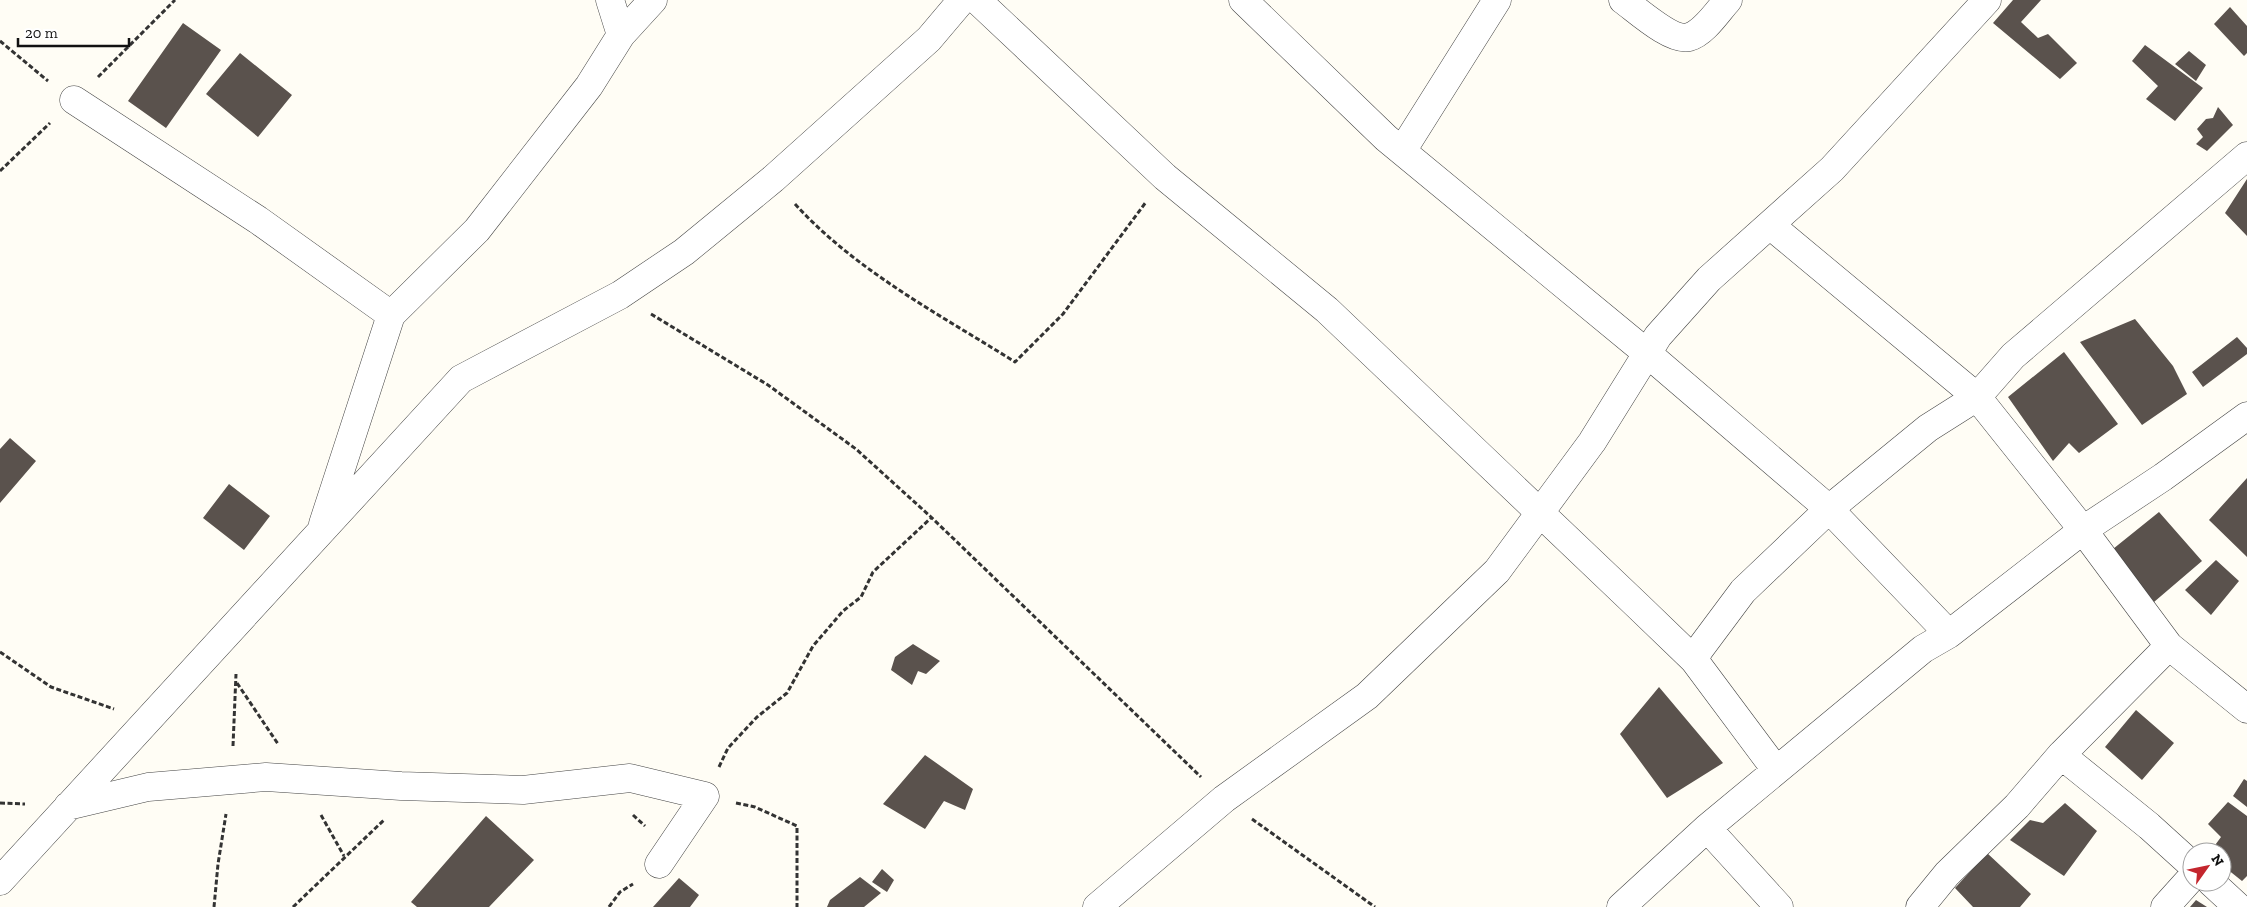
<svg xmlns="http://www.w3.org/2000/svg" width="2247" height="907" font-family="'Zilla Slab',serif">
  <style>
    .building { fill: #5a524d }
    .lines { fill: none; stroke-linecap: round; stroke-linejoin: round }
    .street-casing { stroke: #444; stroke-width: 29 }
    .path { stroke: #333; stroke-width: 3; stroke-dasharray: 5 2.5; stroke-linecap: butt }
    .street { stroke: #fff; stroke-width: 28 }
  </style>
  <rect width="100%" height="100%" fill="#fffdf5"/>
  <!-- building -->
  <path class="building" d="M 2013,0 L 2041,0 L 2021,22 L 2038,38 L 2048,34 L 2077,63 L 2060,79 L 1993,23 Z
    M 2230,7 L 2247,26 L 2247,53 L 2244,56 L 2214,24 Z
    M 183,23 L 221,50 L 166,128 L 128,101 Z
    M 2145,45 L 2203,88 L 2175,121 L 2146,99 L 2158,86 L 2132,61 Z
    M 2189,51 L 2206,65 L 2196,81 L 2175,64 Z
    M 240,53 L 292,95 L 258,137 L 206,94 Z
    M 2218,107 L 2233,125 L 2207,151 L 2196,144 L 2203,137 L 2197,129 L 2206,119 L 2213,118 Z
    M 2247,179 L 2247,236 L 2225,213 Z
    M 2135,319 L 2173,366 L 2187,394 L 2142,425 L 2080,342 Z
    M 2237,337 L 2247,348 L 2247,354 L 2203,387 L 2192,372 Z
    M 2064,352 L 2118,424 L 2079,453 L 2069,443 L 2053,461 L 2008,397 Z
    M 10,438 L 36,461 L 0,503 L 0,449 Z
    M 2247,478 L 2247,557 L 2209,520 Z
    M 229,484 L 270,516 L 244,550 L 203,518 Z
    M 2159,512 L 2202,561 L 2154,602 L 2113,549 Z
    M 2216,560 L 2239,581 L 2211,615 L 2185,590 Z
    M 913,644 L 940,661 L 926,674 L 918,671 L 912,685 L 891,670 L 895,657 Z
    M 1659,687 L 1723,763 L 1667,798 L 1620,734 Z
    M 2136,710 L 2174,743 L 2142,780 L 2105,747 Z
    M 925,755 L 973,789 L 965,810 L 944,801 L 925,829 L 883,804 Z
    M 2244,779 L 2247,781 L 2247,807 L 2233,796 Z
    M 2228,802 L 2247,816 L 2247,876 L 2242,881 L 2222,865 L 2222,852 L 2210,852 L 2221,837 L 2208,824 Z
    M 2065,803 L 2097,831 L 2064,876 L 2010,840 L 2030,820 L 2043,823 Z
    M 486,816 L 534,860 L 489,907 L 417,907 L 411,902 Z
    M 1987,853 L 2031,894 L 2020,907 L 1973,907 L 1955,888 Z
    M 882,869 L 894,880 L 887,892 L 872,882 Z
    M 860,877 L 881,893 L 864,907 L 827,907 L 830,900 Z
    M 679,878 L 699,895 L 690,907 L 653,907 Z
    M 2196,900 L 2207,907 L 2190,907 Z"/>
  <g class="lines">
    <defs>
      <path id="street" d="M 977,0 L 1165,177 L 1327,310 L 1639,607 L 1694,660 L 1776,770
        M 1243,0 L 1386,138 L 1648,354 L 1829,509 L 1949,634
        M 1623,0 C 1637,10 1672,42 1689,37 C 1704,33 1718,11 1728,0
        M 621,35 L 653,0
        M 74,100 L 258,220 L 391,315
        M 1402,151 L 1497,0
        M 1770,225 L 1977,397 L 2083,530 L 2169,646 L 2247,709
        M 323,524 L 391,315 L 477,230 L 589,86 L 621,35 L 610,0
        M 1694,660 L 1699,650 L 1743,591 L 1829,509 L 1928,428 L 1977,397 L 2013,356 L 2247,156
        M 2061,755 L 2149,826 L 2192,865
        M 68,806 L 148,787 L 266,777 L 401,786 L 523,790 L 630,778 L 705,796 L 659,864
        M 1707,828 L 1779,907
        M 0,881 L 461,379 L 620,295 L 684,252 L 773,179 L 929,39 L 962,0
        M 2211,882 L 2238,907
        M 1097,907 L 1224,799 L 1367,696 L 1497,571 L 1592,442 L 1658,336 L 1709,279 L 1832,169 L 1987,0
        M 1621,907 L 1707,828 L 1923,649 L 1949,634 L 2083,530 L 2163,477 L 2247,416
        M 1920,907 L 1947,874 L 2017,806 L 2061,755 L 2169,646
        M 2165,907 L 2192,877"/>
    </defs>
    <!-- street casing -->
    <use href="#street" class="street-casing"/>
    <!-- path -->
    <path class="path" d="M 0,41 L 48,81
      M 98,77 L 175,0
      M 0,171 L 50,123
      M 795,204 C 856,271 939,314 1015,362 L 1063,314 L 1146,202
      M 651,314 L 768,385 L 856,449 L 931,517 L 1201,777
      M 0,652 L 51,687 L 114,709
      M 237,683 L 278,744
      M 233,746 L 236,674
      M 719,767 L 728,748 L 757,717 L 787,693 L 813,646 L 843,611 L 861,597 L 873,572 L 931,518
      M 0,803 L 25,804
      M 736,803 L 755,807 L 797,826 L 797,907
      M 321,815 L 344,856
      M 633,815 L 645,826
      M 1252,819 L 1375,907
      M 214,907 L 218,864 L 226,814
      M 293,907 L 385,819
      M 609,907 L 620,892 L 633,884"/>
    <!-- street -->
    <use href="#street" class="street"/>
  </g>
  <!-- north arrow -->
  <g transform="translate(2207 867) rotate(57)"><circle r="24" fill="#ffffff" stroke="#a0a0a0"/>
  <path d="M0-4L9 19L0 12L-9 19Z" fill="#c4262e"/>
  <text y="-8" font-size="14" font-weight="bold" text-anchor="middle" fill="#111111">N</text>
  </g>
  <!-- scale -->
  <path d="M18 38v8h111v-8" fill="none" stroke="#111111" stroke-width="2.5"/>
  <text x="25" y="38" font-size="15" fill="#111111" stroke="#ffffff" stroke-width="4" paint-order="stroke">20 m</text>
</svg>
